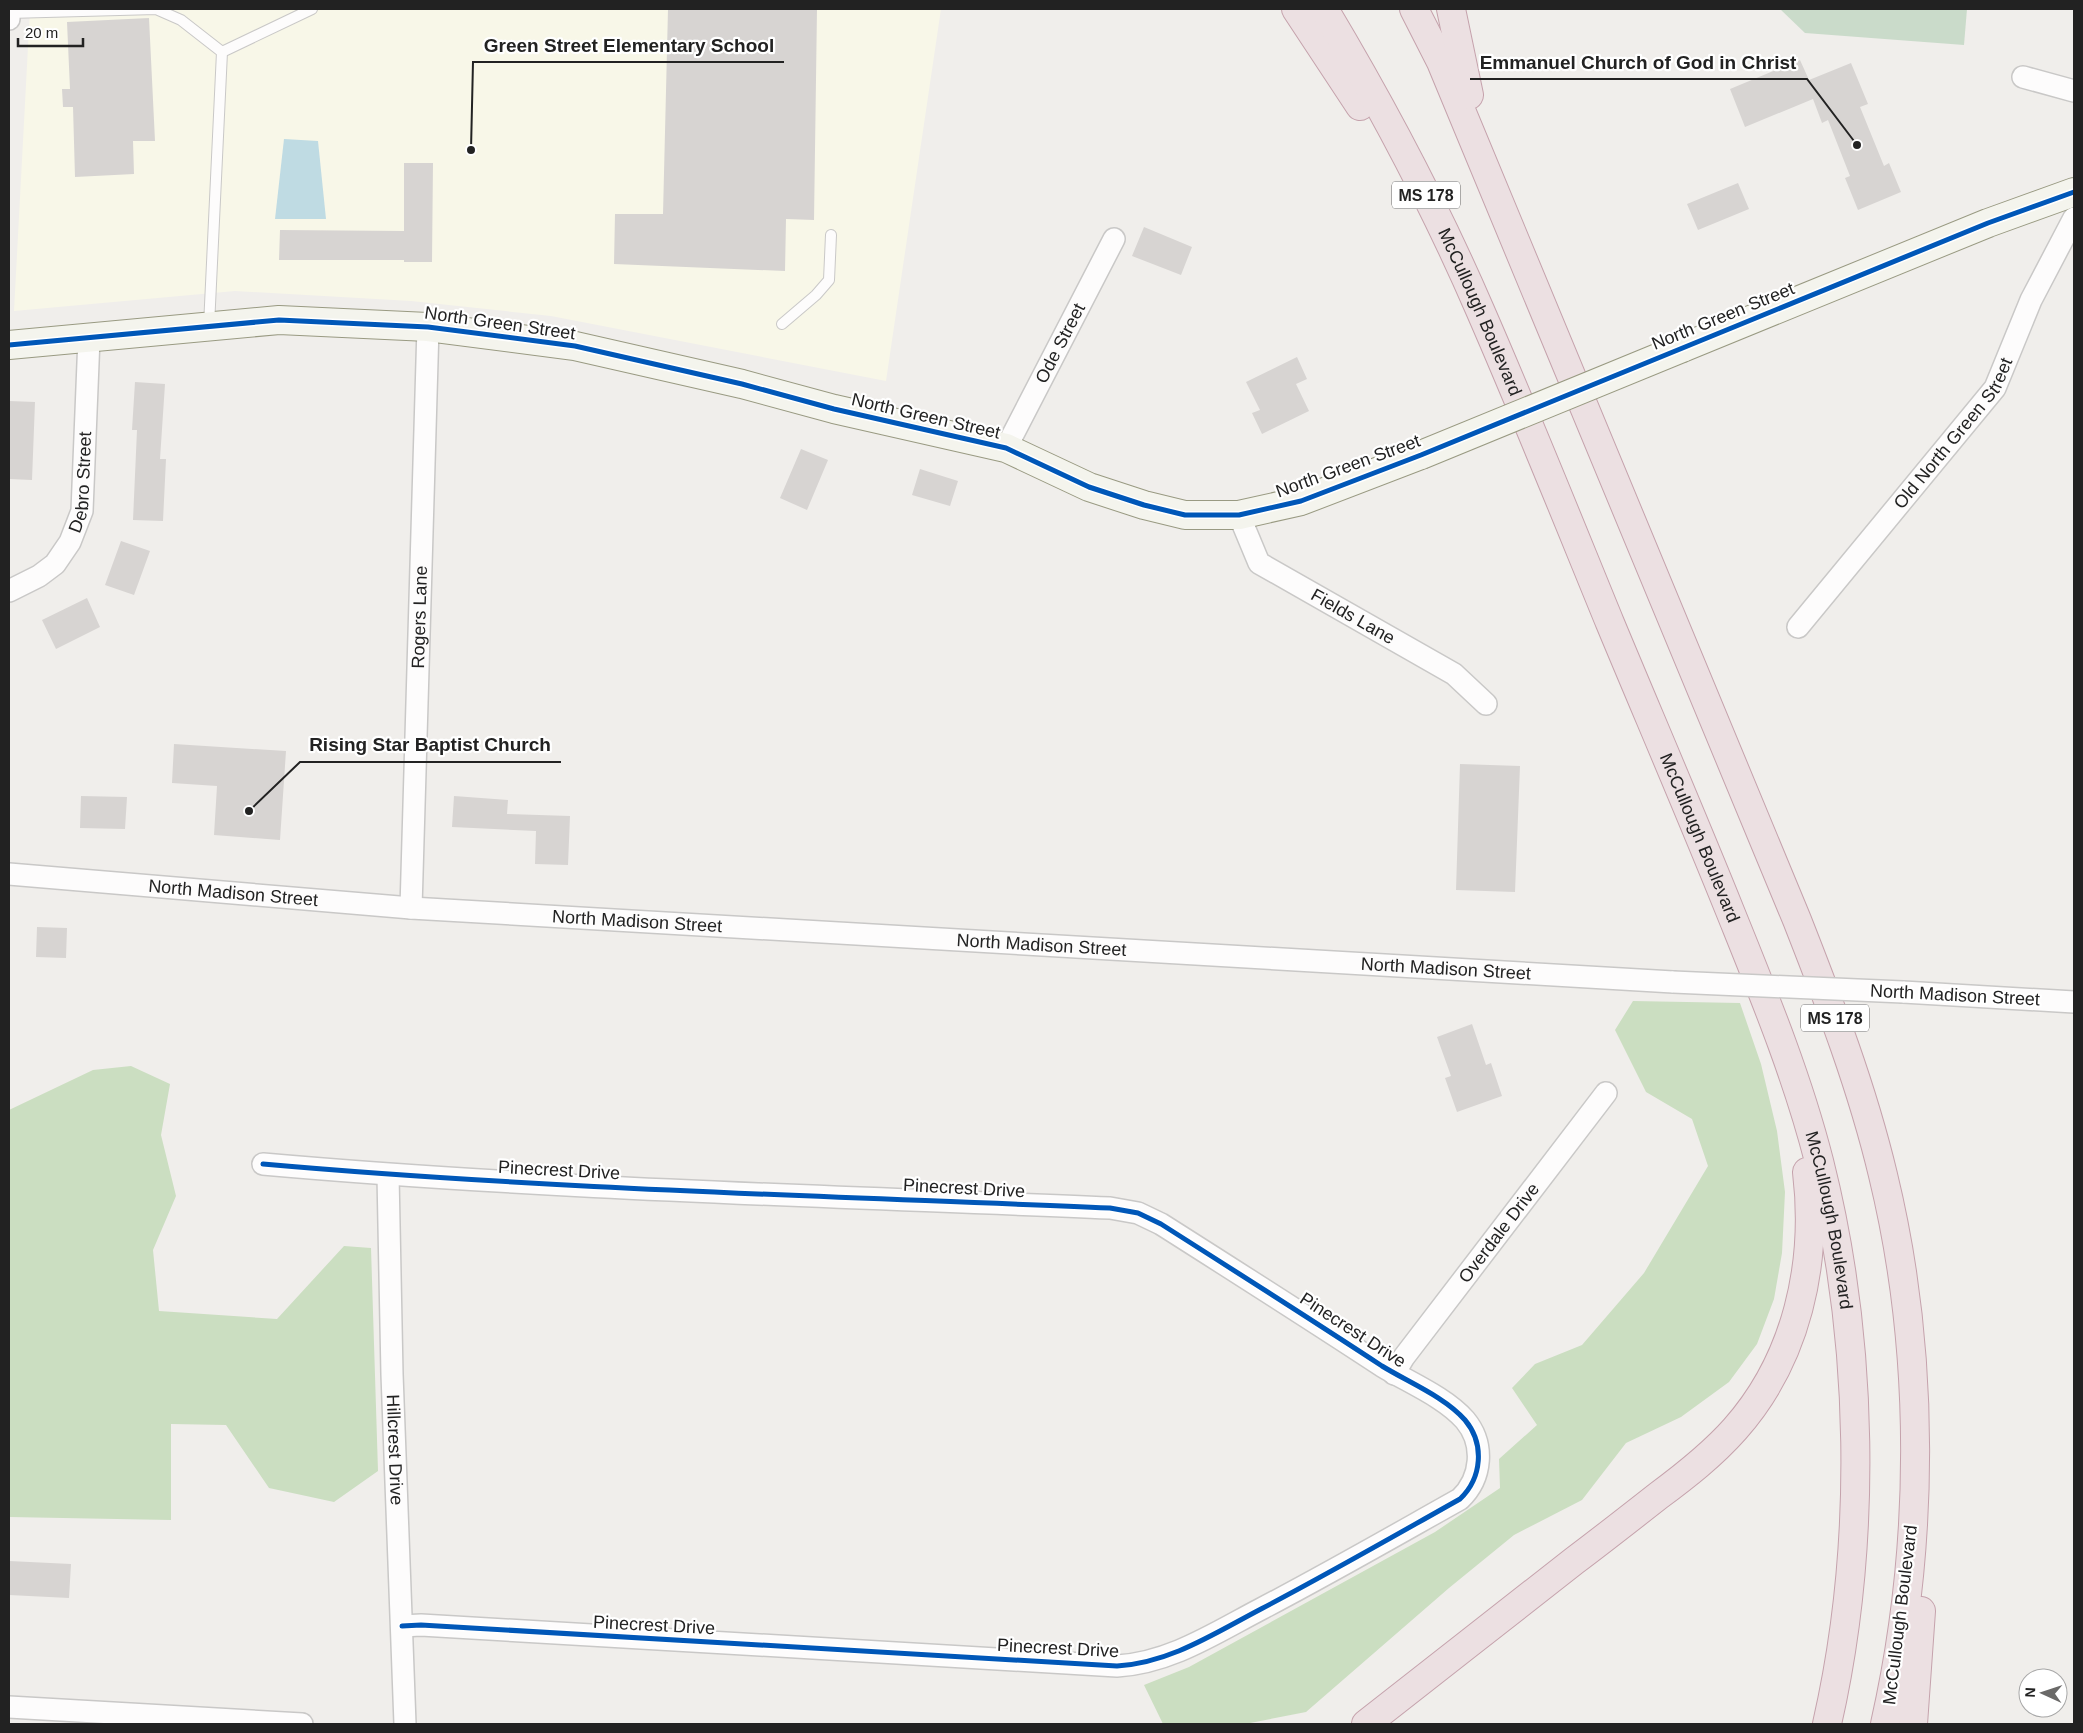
<svg xmlns="http://www.w3.org/2000/svg" width="2083" height="1733" font-family="Helvetica,sans-serif">
  <style>
    .education { fill: #f8f7e8 }
    .forest { fill: #cbdec1 }
    .cemetery { fill: #cadbca }
    .water { fill: #bfdbe3 }
    .building { fill: #d7d4d2 }
    .lines { fill: none; stroke-linecap: round; stroke-linejoin: round }
    .lane-casing { stroke: #c9c8c7; stroke-width: 12 }
    .street-casing { stroke: #c9c8c7; stroke-width: 24 }
    .secondary-casing { stroke: #999a82; stroke-width: 30 }
    .highway-casing { stroke: #c5a2ac; stroke-width: 30 }
    .lane { stroke: #fdfcfc; stroke-width: 10 }
    .street { stroke: #fdfcfc; stroke-width: 21 }
    .secondary { stroke: #f4f4ed; stroke-width: 28 }
    .highway { stroke: #ece0e2; stroke-width: 28 }
    .street-bridge-casing { stroke: #c9c8c7; stroke-width: 24; stroke-linecap: butt }
    .secondary-bridge-casing { stroke: #999a82; stroke-width: 30; stroke-linecap: butt }
    .street-bridge { stroke: #fdfcfc; stroke-width: 21 }
    .secondary-bridge { stroke: #f4f4ed; stroke-width: 28 }
    .cycleway-casing { stroke: #fff; stroke-width: 8 }
    .cycleway { stroke: #0057b8; stroke-width: 5 }
    .labels { text-anchor: middle; dominant-baseline: central; stroke-width: 4.5; stroke-linejoin: round; paint-order: stroke }
    .shield { fill: #fff; stroke: #646464; stroke-width: 1 }
    .shield-label { font-size: 16px; font-weight: bold; fill: #222 }
    .street-label { font-size: 18px; fill: #222; stroke: #fff }
    .leader { fill: none; stroke: #222; stroke-width: 2 }
    .callout-dot { fill: #222; stroke: #fff; stroke-width: 2 }
    .callout-label { font-size: 19px; text-anchor: middle; font-weight: bold; fill: #222; stroke: #fff; stroke-width: 4.5; stroke-linejoin: round; paint-order: stroke }
  </style>
  <rect width="100%" height="100%" fill="#f0eeeb"/>
  <!-- education -->
  <path class="education" d="M 30,9 L 941,9 L 886,381 L 551,316 L 411,301 L 235,291 L 14,311 Z"/>
  <!-- forest -->
  <path class="forest" d="M 1633,1001 L 1740,1003 L 1761,1064 L 1777,1131 L 1785,1192 L 1782,1253 L 1774,1299 L 1757,1344 L 1729,1382 L 1681,1417 L 1626,1443 L 1582,1500 L 1514,1535 L 1449,1588 L 1306,1712 L 1245,1724 L 1163,1724 L 1144,1685 L 1189,1667 L 1435,1532 L 1500,1488 L 1499,1459 L 1537,1425 L 1512,1388 L 1535,1364 L 1582,1345 L 1644,1273 L 1708,1166 L 1692,1119 L 1646,1092 L 1615,1030 Z
    M 131,1066 L 170,1084 L 161,1135 L 176,1196 L 153,1250 L 159,1311 L 277,1319 L 344,1246 L 371,1248 L 378,1471 L 334,1502 L 269,1488 L 226,1425 L 171,1424 L 171,1520 L 9,1517 L 9,1110 L 93,1070 Z"/>
  <!-- cemetery -->
  <path class="cemetery" d="M 1780,9 L 1967,9 L 1964,45 L 1805,33 Z"/>
  <!-- water -->
  <path class="water" d="M 284,139 L 318,141 L 326,219 L 275,219 Z"/>
  <!-- building -->
  <path class="building" d="M 668,9 L 817,9 L 814,220 L 786,219 L 785,271 L 614,264 L 615,214 L 663,214 Z
    M 149,18 L 155,141 L 133,141 L 134,174 L 75,177 L 73,107 L 63,107 L 62,89 L 70,89 L 67,22 Z
    M 1800,60 L 1809,80 L 1851,63 L 1868,104 L 1860,107 L 1884,166 L 1889,163 L 1901,192 L 1858,210 L 1845,178 L 1850,176 L 1828,120 L 1822,123 L 1813,99 L 1745,127 L 1730,89 Z
    M 404,163 L 433,163 L 432,262 L 404,262 L 404,260 L 279,260 L 280,230 L 404,231 Z
    M 1738,183 L 1749,209 L 1698,230 L 1687,204 Z
    M 1144,227 L 1192,247 L 1181,275 L 1132,256 Z
    M 1297,357 L 1307,379 L 1296,384 L 1309,411 L 1262,434 L 1252,413 L 1260,410 L 1246,382 Z
    M 135,382 L 165,384 L 160,459 L 166,459 L 163,521 L 133,520 L 137,430 L 132,430 Z
    M 9,401 L 35,402 L 32,480 L 9,479 Z
    M 801,449 L 828,460 L 807,510 L 780,498 Z
    M 920,469 L 958,481 L 950,506 L 912,495 Z
    M 121,541 L 150,551 L 134,595 L 105,585 Z
    M 87,598 L 100,627 L 56,649 L 42,620 Z
    M 174,744 L 286,751 L 280,840 L 214,835 L 217,786 L 172,783 Z
    M 1460,764 L 1520,766 L 1515,892 L 1456,890 Z
    M 81,796 L 127,797 L 125,829 L 80,828 Z
    M 454,796 L 508,800 L 507,814 L 570,816 L 568,865 L 535,864 L 536,831 L 452,827 Z
    M 37,927 L 67,928 L 66,958 L 36,957 Z
    M 1472,1024 L 1486,1065 L 1491,1063 L 1502,1096 L 1457,1112 L 1445,1078 L 1451,1076 L 1437,1037 Z
    M 9,1561 L 71,1564 L 69,1598 L 9,1595 Z"/>
  <g class="lines">
    <defs>
      <path id="lane" d="M 9,13 L 156,9 L 181,20 L 222,52
        M 782,324 L 816,295 L 829,280 L 831,235
        M 209,326 L 222,52 L 312,9"/>
      <g id="street">
        <path d="M 9,19 L 9,9"/>
        <path d="M 2023,77 L 2074,91"/>
        <path id="s1" d="M 1006,448 L 1114,239"/>
        <path id="s2" d="M 1239,515 L 1259,563 L 1454,674 L 1486,704"/>
        <path id="s3" d="M 9,591 L 39,576 L 55,564 L 70,542 L 82,511 L 89,338"/>
        <path id="s4" d="M 1798,627 L 1995,388 L 2031,300 L 2074,218"/>
        <path id="s5" d="M 9,874 L 411,908 L 1673,982"/>
        <path id="s6" d="M 411,908 L 428,327"/>
        <path d="M 1903,992 L 2074,1002"/>
        <path d="M 263,1164 C 545,1189 828,1196 1110,1208 L 1138,1213 L 1161,1224 C 1235,1271 1309,1318 1382,1366 C 1408,1382 1445,1397 1465,1420 C 1485,1444 1482,1478 1460,1499 C 1394,1536 1328,1574 1261,1609 C 1215,1633 1170,1663 1117,1666 L 421,1625 L 402,1626"/>
        <path id="s7" d="M 388,1175 L 392,1374 L 405,1724"/>
        <path id="s8" d="M 1394,1374 L 1404,1357 L 1606,1093"/>
        <path d="M 9,1707 L 302,1724"/>
      </g>
      <path id="secondary" d="M 9,345 L 279,320 L 428,327 L 575,346 L 742,384 L 834,409 L 1006,448 L 1089,487 L 1144,505 L 1185,515 L 1239,515 L 1301,501 L 1421,455
        M 1682,348 L 1988,223 L 2074,192"/>
      <g id="highway">
        <path d="M 1296,9 L 1360,106"/>
        <path id="s9" d="M 1324,9 C 1382,106 1435,206 1480,310 C 1525,413 1567,518 1610,623 C 1650,719 1691,814 1730,911 C 1763,993 1797,1075 1819,1161 C 1864,1339 1868,1544 1827,1724"/>
        <path d="M 1414,9 L 1441,62 L 1797,920 C 1830,1004 1862,1087 1883,1175 C 1926,1352 1925,1547 1885,1724"/>
        <path d="M 1451,9 L 1469,95"/>
        <path d="M 1366,1724 C 1435,1670 1505,1615 1574,1561 C 1602,1540 1630,1518 1658,1496 C 1685,1476 1712,1455 1735,1429 C 1797,1359 1818,1264 1807,1172"/>
        <path d="M 1913,1724 L 1921,1611"/>
      </g>
    </defs>
    <!-- lane casing -->
    <use href="#lane" class="lane-casing"/>
    <!-- street casing -->
    <use href="#street" class="street-casing"/>
    <!-- secondary casing -->
    <use href="#secondary" class="secondary-casing"/>
    <!-- highway casing -->
    <use href="#highway" class="highway-casing"/>
    <!-- lane -->
    <use href="#lane" class="lane"/>
    <!-- street -->
    <use href="#street" class="street"/>
    <!-- secondary -->
    <use href="#secondary" class="secondary"/>
    <!-- highway -->
    <use href="#highway" class="highway"/>
    <defs>
      <path id="street-bridge" d="M 1673,982 L 1903,992"/>
      <path id="secondary-bridge" d="M 1421,455 L 1682,348"/>
    </defs>
    <!-- street-bridge casing -->
    <use href="#street-bridge" class="street-bridge-casing"/>
    <!-- secondary-bridge casing -->
    <use href="#secondary-bridge" class="secondary-bridge-casing"/>
    <!-- street-bridge -->
    <use href="#street-bridge" class="street-bridge"/>
    <!-- secondary-bridge -->
    <use href="#secondary-bridge" class="secondary-bridge"/>
    <defs>
      <path id="cycleway" d="M 9,345 L 279,320 L 428,327 L 575,346 L 742,384 L 834,409 L 1006,448 L 1089,487 L 1144,505 L 1185,515 L 1239,515 L 1301,501 L 1421,455 L 1988,223 L 2074,192
        M 263,1164 C 545,1189 828,1196 1110,1208 L 1138,1213 L 1161,1224 C 1235,1271 1309,1318 1382,1366 C 1408,1382 1445,1397 1465,1420 C 1485,1444 1482,1478 1460,1499 C 1394,1536 1328,1574 1261,1609 C 1215,1633 1170,1663 1117,1666 L 421,1625 L 402,1626"/>
    </defs>
    <!-- cycleway casing -->
    <use href="#cycleway" class="cycleway-casing"/>
    <!-- cycleway -->
    <use href="#cycleway" class="cycleway"/>
  </g>
  <g class="labels">
    <!-- shield labels -->
    <g class="shield">
      <rect x="1392" y="181.5" width="68" height="27" rx="4"/>
      <rect x="1801" y="1004.5" width="68" height="27" rx="4"/>
    </g>
    <g class="shield-label">
      <text x="1426" y="195">MS 178</text>
      <text x="1835" y="1018">MS 178</text>
    </g>
    <!-- street labels -->
    <g class="street-label">
      <text stroke="none"><textPath href="#s9" startOffset="341">McCullough Boulevard</textPath></text>
      <text transform="translate(1723 316) rotate(-22)">North Green Street</text>
      <text transform="translate(500 323) rotate(8)">North Green Street</text>
      <text stroke="none"><textPath href="#s1" startOffset="118">Ode Street</textPath></text>
      <text transform="translate(926 416) rotate(13)">North Green Street</text>
      <text stroke="none"><textPath href="#s4" startOffset="249">Old North Green Street</textPath></text>
      <text transform="translate(1348 466) rotate(-20)">North Green Street</text>
      <text stroke="none"><textPath href="#s3" startOffset="142">Debro Street</textPath></text>
      <text stroke="none"><textPath href="#s6" startOffset="291">Rogers Lane</textPath></text>
      <text stroke="none"><textPath href="#s2" startOffset="160">Fields Lane</textPath></text>
      <text stroke="none"><textPath href="#s9" startOffset="911">McCullough Boulevard</textPath></text>
      <text stroke="none"><textPath href="#s5" startOffset="225">North Madison Street</textPath></text>
      <text stroke="none"><textPath href="#s5" startOffset="630">North Madison Street</textPath></text>
      <text stroke="none"><textPath href="#s5" startOffset="1035">North Madison Street</textPath></text>
      <text stroke="none"><textPath href="#s5" startOffset="1440">North Madison Street</textPath></text>
      <text transform="translate(1955 995) rotate(3)">North Madison Street</text>
      <text transform="translate(559 1170) rotate(3)">Pinecrest Drive</text>
      <text transform="translate(964 1188) rotate(3)">Pinecrest Drive</text>
      <text stroke="none"><textPath href="#s9" startOffset="1316">McCullough Boulevard</textPath></text>
      <text stroke="none"><textPath href="#s8" startOffset="176">Overdale Drive</textPath></text>
      <text transform="translate(1353 1330) rotate(33)">Pinecrest Drive</text>
      <text stroke="none"><textPath href="#s7" startOffset="275">Hillcrest Drive</textPath></text>
      <text transform="translate(1900 1615) rotate(-83)">McCullough Boulevard</text>
      <text transform="translate(654 1625) rotate(3)">Pinecrest Drive</text>
      <text transform="translate(1058 1648) rotate(3)">Pinecrest Drive</text>
    </g>
  </g>
  <!-- callouts -->
  <path class="leader" d="M471 150L473 62H784M1857 145L1807 79H1470M249 811L300 762H561"/>
  <g class="callout-dot">
    <circle cx="471" cy="150" r="5"/>
    <circle cx="1857" cy="145" r="5"/>
    <circle cx="249" cy="811" r="5"/>
  </g>
  <g class="callout-label">
    <text x="629" y="52">Green Street Elementary School</text>
    <text x="1638" y="69">Emmanuel Church of God in Christ</text>
    <text x="430" y="751">Rising Star Baptist Church</text>
  </g>
  <!-- border -->
  <rect width="2083" height="1733" fill="none" stroke="#222222" stroke-width="20"/>
  <!-- north arrow -->
  <g transform="translate(2043 1693) rotate(273)"><circle r="24" fill="#ffffff" stroke="#a7a7a7"/>
  <path d="M0-4L9 19L0 12L-9 19Z" fill="#6a6968"/>
  <text y="-8" font-size="14" font-weight="bold" text-anchor="middle" fill="#222222">N</text>
  </g>
  <!-- scale -->
  <path d="M18 38v8h65v-8" fill="none" stroke="#222222" stroke-width="2.5"/>
  <text x="25" y="38" font-size="15" fill="#222222" stroke="#ffffff" stroke-width="4" paint-order="stroke">20 m</text>
</svg>
